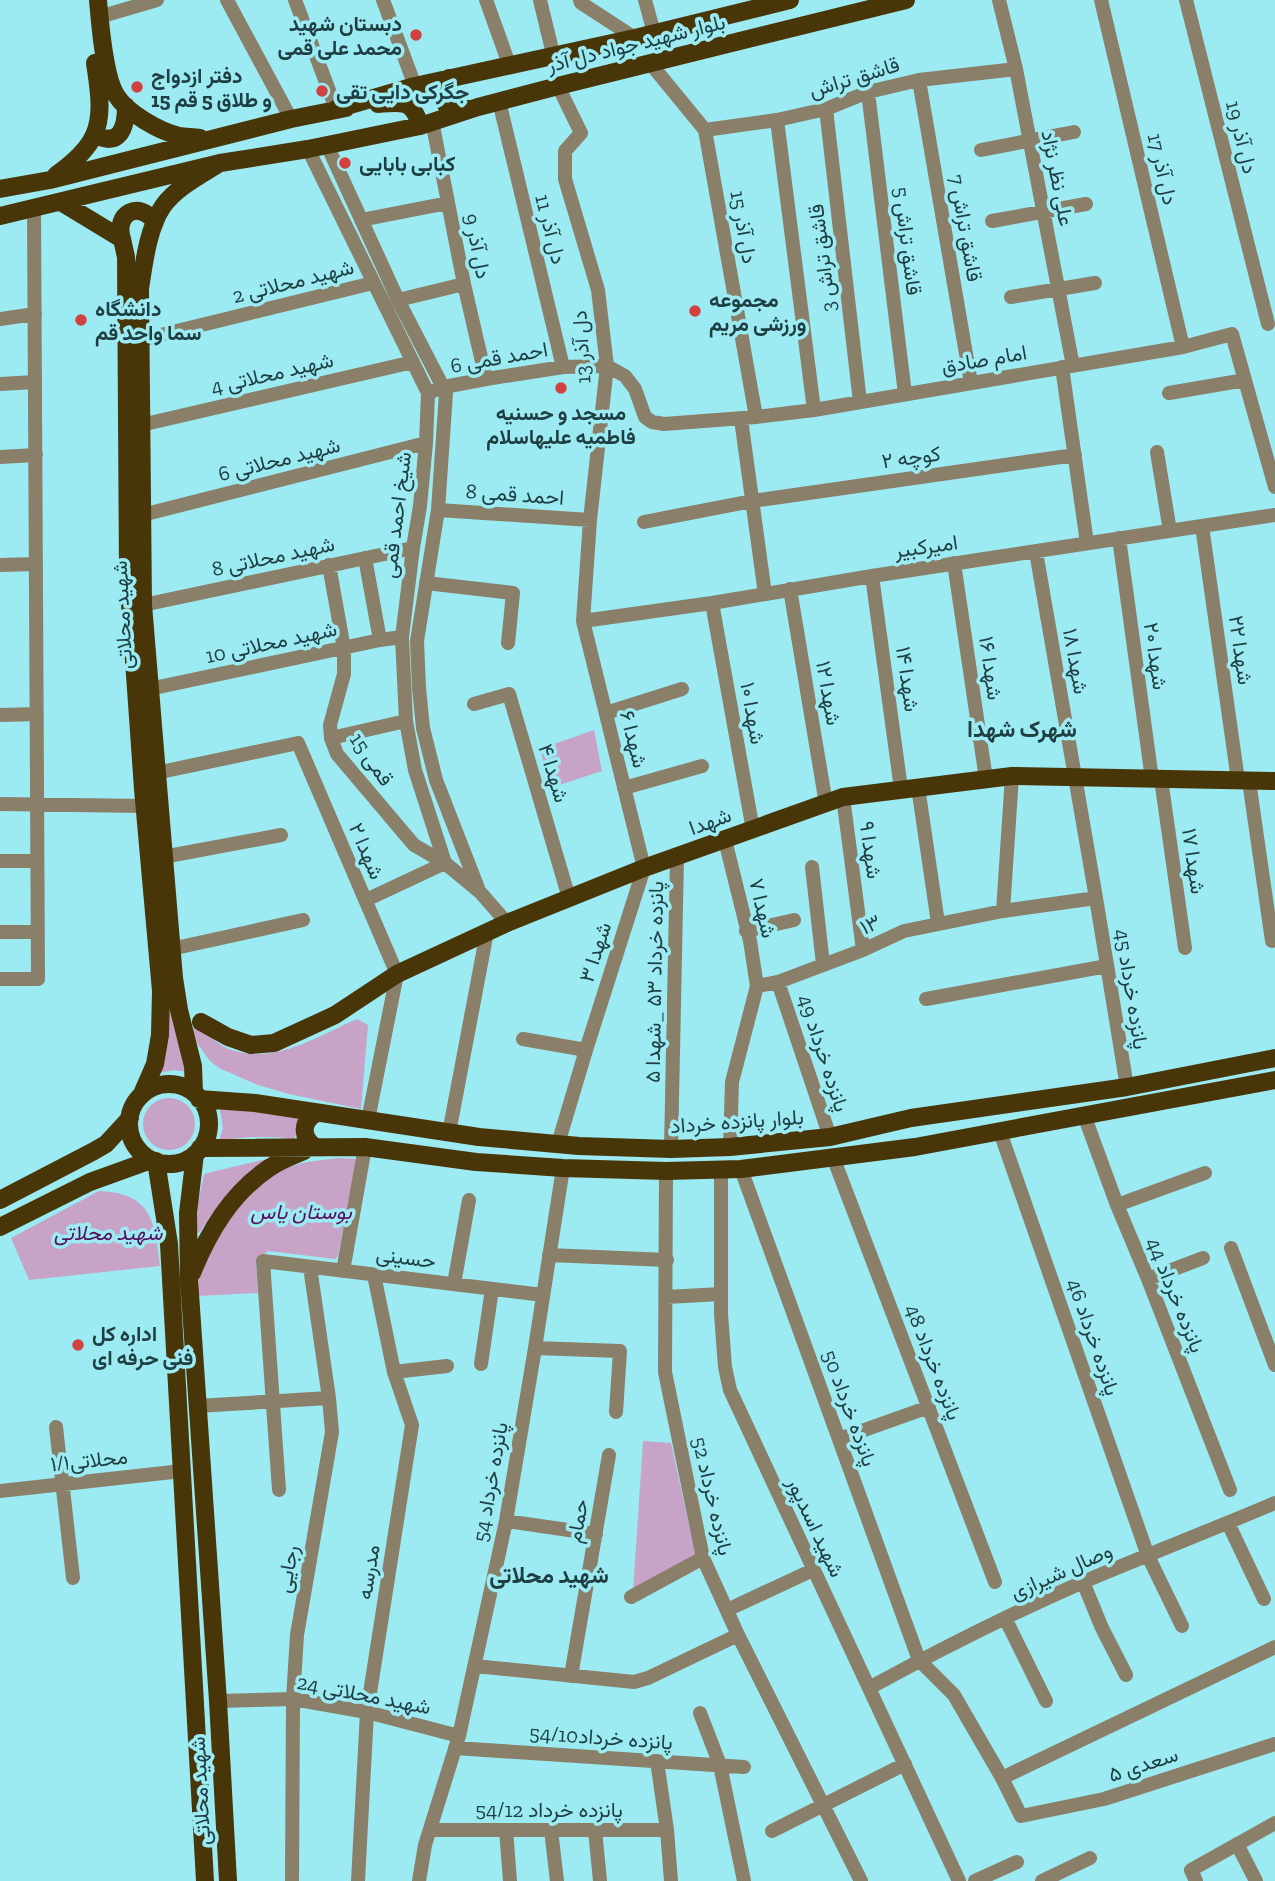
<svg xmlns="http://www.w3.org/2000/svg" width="1275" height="1881" font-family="'Zilla Slab',Vazirmatn,serif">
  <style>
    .green { fill: #c7a3c8 }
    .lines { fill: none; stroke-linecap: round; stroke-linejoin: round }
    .minor { stroke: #8a7f69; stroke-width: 14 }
    .major { stroke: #493608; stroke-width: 18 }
    .poi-dot { fill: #d04140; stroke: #9ceaf2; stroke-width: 2.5 }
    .labels { text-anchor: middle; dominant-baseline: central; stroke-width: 7; stroke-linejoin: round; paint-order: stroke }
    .poi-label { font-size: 21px; font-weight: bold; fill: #1e3e42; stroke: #9ceaf2; text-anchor: start }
    .street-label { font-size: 21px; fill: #1e3e42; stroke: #9ceaf2 }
    .park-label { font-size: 21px; font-style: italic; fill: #58105e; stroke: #9ceaf2 }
    .neighbourhood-label { font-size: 23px; font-weight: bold; fill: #1e3e42; stroke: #9ceaf2 }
  </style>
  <rect width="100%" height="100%" fill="#9ceaf2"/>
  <!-- green -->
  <path class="green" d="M 594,730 L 602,771 L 550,788 L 540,749 Z
    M 168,999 L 188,1072 L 174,1070 L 158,1073 Z
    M 357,1019 L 368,1025 L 361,1109 L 289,1094 L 258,1085 L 219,1068 L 210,1061 L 194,1039 L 192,1028 C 207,1030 216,1044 229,1049 C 273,1066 318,1036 357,1019 Z
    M143 1124a26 26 0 1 1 52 0a26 26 0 1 1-52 0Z
    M 219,1103 L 305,1114 L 294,1139 C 270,1136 244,1136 219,1141 L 223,1128 Z
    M 339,1158 L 357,1159 L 338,1256 L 335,1259 L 268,1251 L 256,1262 L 258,1293 L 198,1296 C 198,1289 198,1281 200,1274 C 213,1236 251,1182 290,1167 C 305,1161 323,1160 339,1158 Z
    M 267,1159 C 236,1181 221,1199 200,1232 L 196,1233 L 198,1203 L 204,1175 L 207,1173 Z
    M 99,1191 C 152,1193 155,1222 160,1266 L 29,1280 L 11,1238 Z
    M 643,1441 L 671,1443 L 696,1557 L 633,1592 Z"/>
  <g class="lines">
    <!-- minor -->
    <path class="minor" d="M 227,0 L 291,119
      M 295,0 L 336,109
      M 383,0 L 415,86
      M 486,0 L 509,64
      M 540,0 L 553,54
      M 580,0 L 581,3 L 635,38
      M 645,0 L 654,33
      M 999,0 L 1016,69 L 1073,366
      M 1101,0 L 1183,347
      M 1186,0 L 1268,324
      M 99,17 L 157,0
      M 650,63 L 705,130 L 756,417
      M 919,80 L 971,383
      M 558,86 L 581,133 L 565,151 L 565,179 L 598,290 L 607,366 L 590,520 L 583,621 L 644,868 L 586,1050 L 558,1144
      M 868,92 L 905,394
      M 499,101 L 563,367
      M 826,109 L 860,402
      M 777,120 L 814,410
      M 432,121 L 464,284 L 486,379
      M 705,130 L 777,120 L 826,109 L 868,92 L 919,80 L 1016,69
      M 327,145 L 398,300 L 446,393 L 438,510 L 417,641 L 419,688 L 423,728 L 436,780 L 478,888
      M 308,149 L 428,393 L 426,443 L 420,506 L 413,548 L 402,637 L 406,721 L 415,770 L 445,863 L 480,892 L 507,923
      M 981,150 L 1074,132
      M 361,220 L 448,203
      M 992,221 L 1086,204
      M 1011,297 L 1095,283
      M 398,300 L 464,284
      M 0,319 L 35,314
      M 140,340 L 373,283
      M 1062,367 L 1087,543
      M 0,384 L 35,382
      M 428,393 L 444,387 L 486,379 L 563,367 L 607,366 L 625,376 L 635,389 L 645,417 L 652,422 L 664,424 L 756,417 L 814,410 L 1183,347 L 1232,334 L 1275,487
      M 1169,393 L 1245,380
      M 741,419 L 765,594
      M 141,425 L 413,362
      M 1157,452 L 1170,531
      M 0,457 L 36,455
      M 438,510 L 590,520
      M 142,515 L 426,443
      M 644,522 L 752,501 L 1075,455
      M 1202,526 L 1238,780
      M 1119,538 L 1152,779
      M 1036,552 L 1096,898 L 1127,1087
      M 365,558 L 380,640
      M 954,563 L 986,779
      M 0,565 L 36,564
      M 329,565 L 344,649 L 344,674 L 330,725 L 331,738 L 337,754 L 414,845 L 445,863
      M 872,576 L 901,789
      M 426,583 L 513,593 L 508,643
      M 790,589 L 826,804
      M 712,603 L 753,830
      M 143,605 L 413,548
      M 583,621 L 712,603 L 872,576 L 1275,515
      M 149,689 L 380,640 L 402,637
      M 474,704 L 509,694 L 569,898
      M 606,713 L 682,689
      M 0,715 L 37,714
      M 331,738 L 406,721
      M 156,773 L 298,743 L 397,974 L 368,1120
      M 1161,779 L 1185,948
      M 1249,781 L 1272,941
      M 918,787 L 938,923
      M 624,788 L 702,766
      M 843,797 L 863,950
      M 0,804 L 145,806
      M 725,840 L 750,941 L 757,986 L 732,1082 L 730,1147
      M 163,857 L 281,835
      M 0,861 L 37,861
      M 812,867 L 823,964
      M 366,900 L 445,863
      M 1003,911 L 1012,776
      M 746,931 L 794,920
      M 0,932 L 38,932
      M 171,949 L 303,920
      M 0,979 L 38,979 L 34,208
      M 778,982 L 830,1137
      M 757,986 L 778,982 L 863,950 L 904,931 L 1003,911 L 1096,898
      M 926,999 L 1107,966
      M 523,1039 L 586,1050
      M 1084,1115 L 1117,1205 L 1148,1279 L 1230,1490
      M 1000,1132 L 1148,1556 L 1182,1626
      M 449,1133 L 487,932
      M 671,1149 L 677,857
      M 833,1157 L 995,1582
      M 741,1169 L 919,1660 L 954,1695 L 1002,1778 L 1021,1816 L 1104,1799 L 1275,1744
      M 721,1170 L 721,1314 L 725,1367 L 730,1390 L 959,1881
      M 666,1171 L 665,1372 L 703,1558 L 738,1635 L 861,1881
      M 1117,1205 L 1205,1173
      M 1231,1248 L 1275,1365
      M 549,1255 L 667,1260
      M 343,1271 L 365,1147
      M 1148,1279 L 1203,1258
      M 454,1284 L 469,1200
      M 666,1297 L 721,1294
      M 535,1348 L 620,1351 L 616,1412
      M 481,1364 L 492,1289
      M 394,1372 L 447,1366
      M 197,1406 L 329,1398
      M 56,1427 L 73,1578
      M 839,1439 L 929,1407
      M 279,1490 L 263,1261 L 543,1295
      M 0,1491 L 182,1471
      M 506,1521 L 596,1534
      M 1228,1523 L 1264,1599
      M 1083,1582 L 1102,1628 L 1126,1675
      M 631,1597 L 703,1558
      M 727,1610 L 813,1570
      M 1005,1618 L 1046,1701
      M 475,1666 L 634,1682 L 648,1678 L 738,1635
      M 571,1676 L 609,1455
      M 869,1688 C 939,1650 1010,1614 1083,1582 C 1147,1555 1211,1530 1275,1503
      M 218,1701 L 293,1699 L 367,1712 L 459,1736
      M 700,1713 L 720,1765 L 744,1881
      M 455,1748 L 744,1767
      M 657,1761 L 667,1830 L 671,1881
      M 1002,1778 L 1275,1647
      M 430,1830 L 667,1830
      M 506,1830 L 510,1881
      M 551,1830 L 557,1881
      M 595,1830 L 600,1881
      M 772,1831 L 905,1764
      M 1237,1844 L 1256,1881
      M 292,1881 L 293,1699 L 297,1635 L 332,1432 L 329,1398 L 310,1267
      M 358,1881 L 367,1712 L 412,1425 L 394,1372 L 374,1275
      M 419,1881 L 425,1845 L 459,1736 L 506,1521 L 535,1348 L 563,1168
      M 975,1881 L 1017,1862
      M 1042,1881 L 1090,1858
      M 1196,1881 L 1191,1870 L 1275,1823"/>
    <!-- major -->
    <path class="major" d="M 98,0 C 100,23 104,76 116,95 C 127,113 159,131 179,136 C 186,137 193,137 200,138
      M 449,78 L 440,88 C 442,107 450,111 469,109
      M 378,104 C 401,102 413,99 420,126
      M 336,109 L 415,86 L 635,38 L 790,0
      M 95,135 C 120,147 126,128 126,106
      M 56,175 C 70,165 87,151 94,135 C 104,114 98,85 95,63
      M 0,189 L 50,180 L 291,119 L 346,108
      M 61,202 L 122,239 L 126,257 L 128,575 L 143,789 L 161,991 L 160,1035 L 155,1064 L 141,1096
      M 0,216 L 220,163 L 308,149 L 420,126 L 478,107 L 558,86 L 906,0
      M 122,239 C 114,213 139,200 155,222
      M 201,1022 L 228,1037 L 251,1045 L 274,1043 L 335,1015 L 397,974 L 507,923 L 644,868 L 843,797 L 1012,776 L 1275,781
      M129 1124a40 40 0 1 1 80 0a40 40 0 1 1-80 0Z
      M 194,1093 L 193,1066 L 179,1010 L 174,978 L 143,605 L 140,289 C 144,263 148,228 163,206 C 177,187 201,175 220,163
      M 199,1099 L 255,1103 L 479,1137 L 579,1146 L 671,1149 L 730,1147 L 830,1137 L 911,1118 L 1127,1087 L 1275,1058
      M 315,1147 C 301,1137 301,1121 317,1113
      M 200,1148 L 365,1147 L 476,1162 L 563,1168 L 666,1171 L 741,1169 L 915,1147 L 1275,1080
      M 195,1154 L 188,1213 L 189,1279 L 218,1701 L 228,1881
      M 156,1161 L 169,1244 L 205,1881
      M 0,1200 L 94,1151 L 106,1144 L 130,1118
      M 0,1227 L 90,1182 L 151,1160
      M 192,1273 C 209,1231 231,1194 269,1168 C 279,1161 292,1156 304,1151"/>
  </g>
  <!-- markers -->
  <g class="poi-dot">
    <circle cx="416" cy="35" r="7"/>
    <circle cx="137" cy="87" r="7"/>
    <circle cx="322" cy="91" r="7"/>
    <circle cx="345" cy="163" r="7"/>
    <circle cx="695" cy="311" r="7"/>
    <circle cx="81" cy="320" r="7"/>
    <circle cx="561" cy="388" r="7"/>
    <circle cx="78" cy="1345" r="7"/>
  </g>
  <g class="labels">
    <!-- poi labels -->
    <g class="poi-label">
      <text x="402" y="23" text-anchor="end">دبستان شهید<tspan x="402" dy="24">محمد علی قمی</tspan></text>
      <text x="151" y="75">دفتر ازدواج<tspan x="151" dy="24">15 و طلاق 5 قم</tspan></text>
      <text x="336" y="91">جگرکی دایی تقی</text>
      <text x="359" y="163">کبابی بابایی</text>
      <text x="709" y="299">مجموعه<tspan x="709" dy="24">ورزشی مریم</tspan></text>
      <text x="95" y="308">دانشگاه<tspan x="95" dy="24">سما واحد قم</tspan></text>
      <text x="561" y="412" text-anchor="middle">مسجد و حسنیه<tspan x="561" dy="24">فاطمیه علیهاسلام</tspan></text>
      <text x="92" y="1333">اداره کل<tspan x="92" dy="24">فنی حرفه ای</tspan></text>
    </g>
    <!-- street labels -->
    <g class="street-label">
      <text transform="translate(636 43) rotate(-14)">بلوار شهید جواد دل آذر</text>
      <text transform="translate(854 77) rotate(-17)">قاشق تراش</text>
      <text transform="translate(1242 137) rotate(76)">دل آذر 19</text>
      <text transform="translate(1163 169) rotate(77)">دل آذر 17</text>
      <text transform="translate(1058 178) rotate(79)">علی نظر نژاد</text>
      <text transform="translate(744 227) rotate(80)">دل آذر 15</text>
      <text transform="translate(966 228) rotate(80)">قاشق تراش 7</text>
      <text transform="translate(551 229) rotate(76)">دل آذر 11</text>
      <text transform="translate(908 241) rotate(83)">قاشق تراش 5</text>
      <text transform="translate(478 246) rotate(79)">دل آذر 9</text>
      <text transform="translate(822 258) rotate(-97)">قاشق تراش 3</text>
      <text transform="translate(293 281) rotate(-14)">شهید محلاتی 2</text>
      <text transform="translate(581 347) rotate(-93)">دل آذر 13</text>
      <text transform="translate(499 357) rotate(-10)">احمد قمی 6</text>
      <text transform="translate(984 359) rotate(-10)">امام صادق</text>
      <text transform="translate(272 373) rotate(-13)">شهید محلاتی 4</text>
      <text transform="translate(911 457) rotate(-8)">کوچه ۲</text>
      <text transform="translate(279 459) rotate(-14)">شهید محلاتی 6</text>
      <text transform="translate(515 494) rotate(4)">احمد قمی 8</text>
      <text transform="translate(396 515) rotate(-83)">شیخ احمد قمی</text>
      <text transform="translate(926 546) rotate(-8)">امیرکبیر</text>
      <text transform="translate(273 556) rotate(-12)">شهید محلاتی 8</text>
      <text transform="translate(122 615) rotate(-93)">شهید محلاتی</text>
      <text transform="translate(271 642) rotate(-12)">شهید محلاتی 10</text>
      <text transform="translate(1241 650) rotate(82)">شهدا ۲۲</text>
      <text transform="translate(1156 656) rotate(82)">شهدا ۲۰</text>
      <text transform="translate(1076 661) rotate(80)">شهدا ۱۸</text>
      <text transform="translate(991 668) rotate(82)">شهدا ۱۶</text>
      <text transform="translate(908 679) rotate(82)">شهدا ۱۴</text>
      <text transform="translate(829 693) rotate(80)">شهدا ۱۲</text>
      <text transform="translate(753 713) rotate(80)">شهدا ۱۰</text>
      <text transform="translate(634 739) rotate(76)">شهدا ۶</text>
      <text transform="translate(372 759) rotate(55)">قمی 15</text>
      <text transform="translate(554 773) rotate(73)">شهدا ۴</text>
      <text transform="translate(710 821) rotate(-20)">شهدا</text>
      <text transform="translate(871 850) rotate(82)">شهدا ۹</text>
      <text transform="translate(367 851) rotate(67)">شهدا ۲</text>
      <text transform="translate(1194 861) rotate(82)">شهدا ۱۷</text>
      <text transform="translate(763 908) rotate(77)">شهدا ۷</text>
      <text transform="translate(870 924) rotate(-24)">۱۳</text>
      <text transform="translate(595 952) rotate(-72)">شهدا ۳</text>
      <text transform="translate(654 982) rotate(-89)">پانزده خرداد ۵۳ _شهدا ۵</text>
      <text transform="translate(1132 989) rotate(81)">پانزده خرداد 45</text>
      <text transform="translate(824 1053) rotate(72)">پانزده خرداد 49</text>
      <text transform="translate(737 1121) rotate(-4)">بلوار پانزده خرداد</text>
      <text transform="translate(406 1257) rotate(7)">حسینی</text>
      <text transform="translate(1176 1295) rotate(68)">پانزده خرداد 44</text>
      <text transform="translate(1094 1337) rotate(71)">پانزده خرداد 46</text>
      <text transform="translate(934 1362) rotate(69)">پانزده خرداد 48</text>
      <text transform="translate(850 1408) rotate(70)">پانزده خرداد 50</text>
      <text transform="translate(89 1460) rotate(-6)">محلاتی۱/۱</text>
      <text transform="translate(490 1482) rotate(-80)">پانزده خرداد 54</text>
      <text transform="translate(713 1496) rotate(77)">پانزده خرداد 52</text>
      <text transform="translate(577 1521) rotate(-80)">حمام</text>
      <text transform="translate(816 1527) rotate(65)">شهید اسدپور</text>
      <text transform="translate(287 1569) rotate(-80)">رجایی</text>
      <text transform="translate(1061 1571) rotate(-24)">وصال شیرازی</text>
      <text transform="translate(368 1572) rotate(-81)">مدرسه</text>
      <text transform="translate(364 1694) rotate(11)">شهید محلاتی 24</text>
      <text transform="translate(601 1737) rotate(4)">پانزده خرداد54/10</text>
      <text transform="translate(1143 1764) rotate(-18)">سعدی ۵</text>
      <text transform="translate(200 1791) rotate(-93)">شهید محلاتی</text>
      <text x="549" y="1809">پانزده خرداد 54/12</text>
    </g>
    <!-- park labels -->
    <g class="park-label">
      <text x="301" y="1211">بوستان یاس</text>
      <text x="108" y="1232">شهید محلاتی</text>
    </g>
    <!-- neighbourhood labels -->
    <g class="neighbourhood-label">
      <text x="1022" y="729">شهرک شهدا</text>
      <text x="549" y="1575">شهید محلاتی</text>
    </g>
  </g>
</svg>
